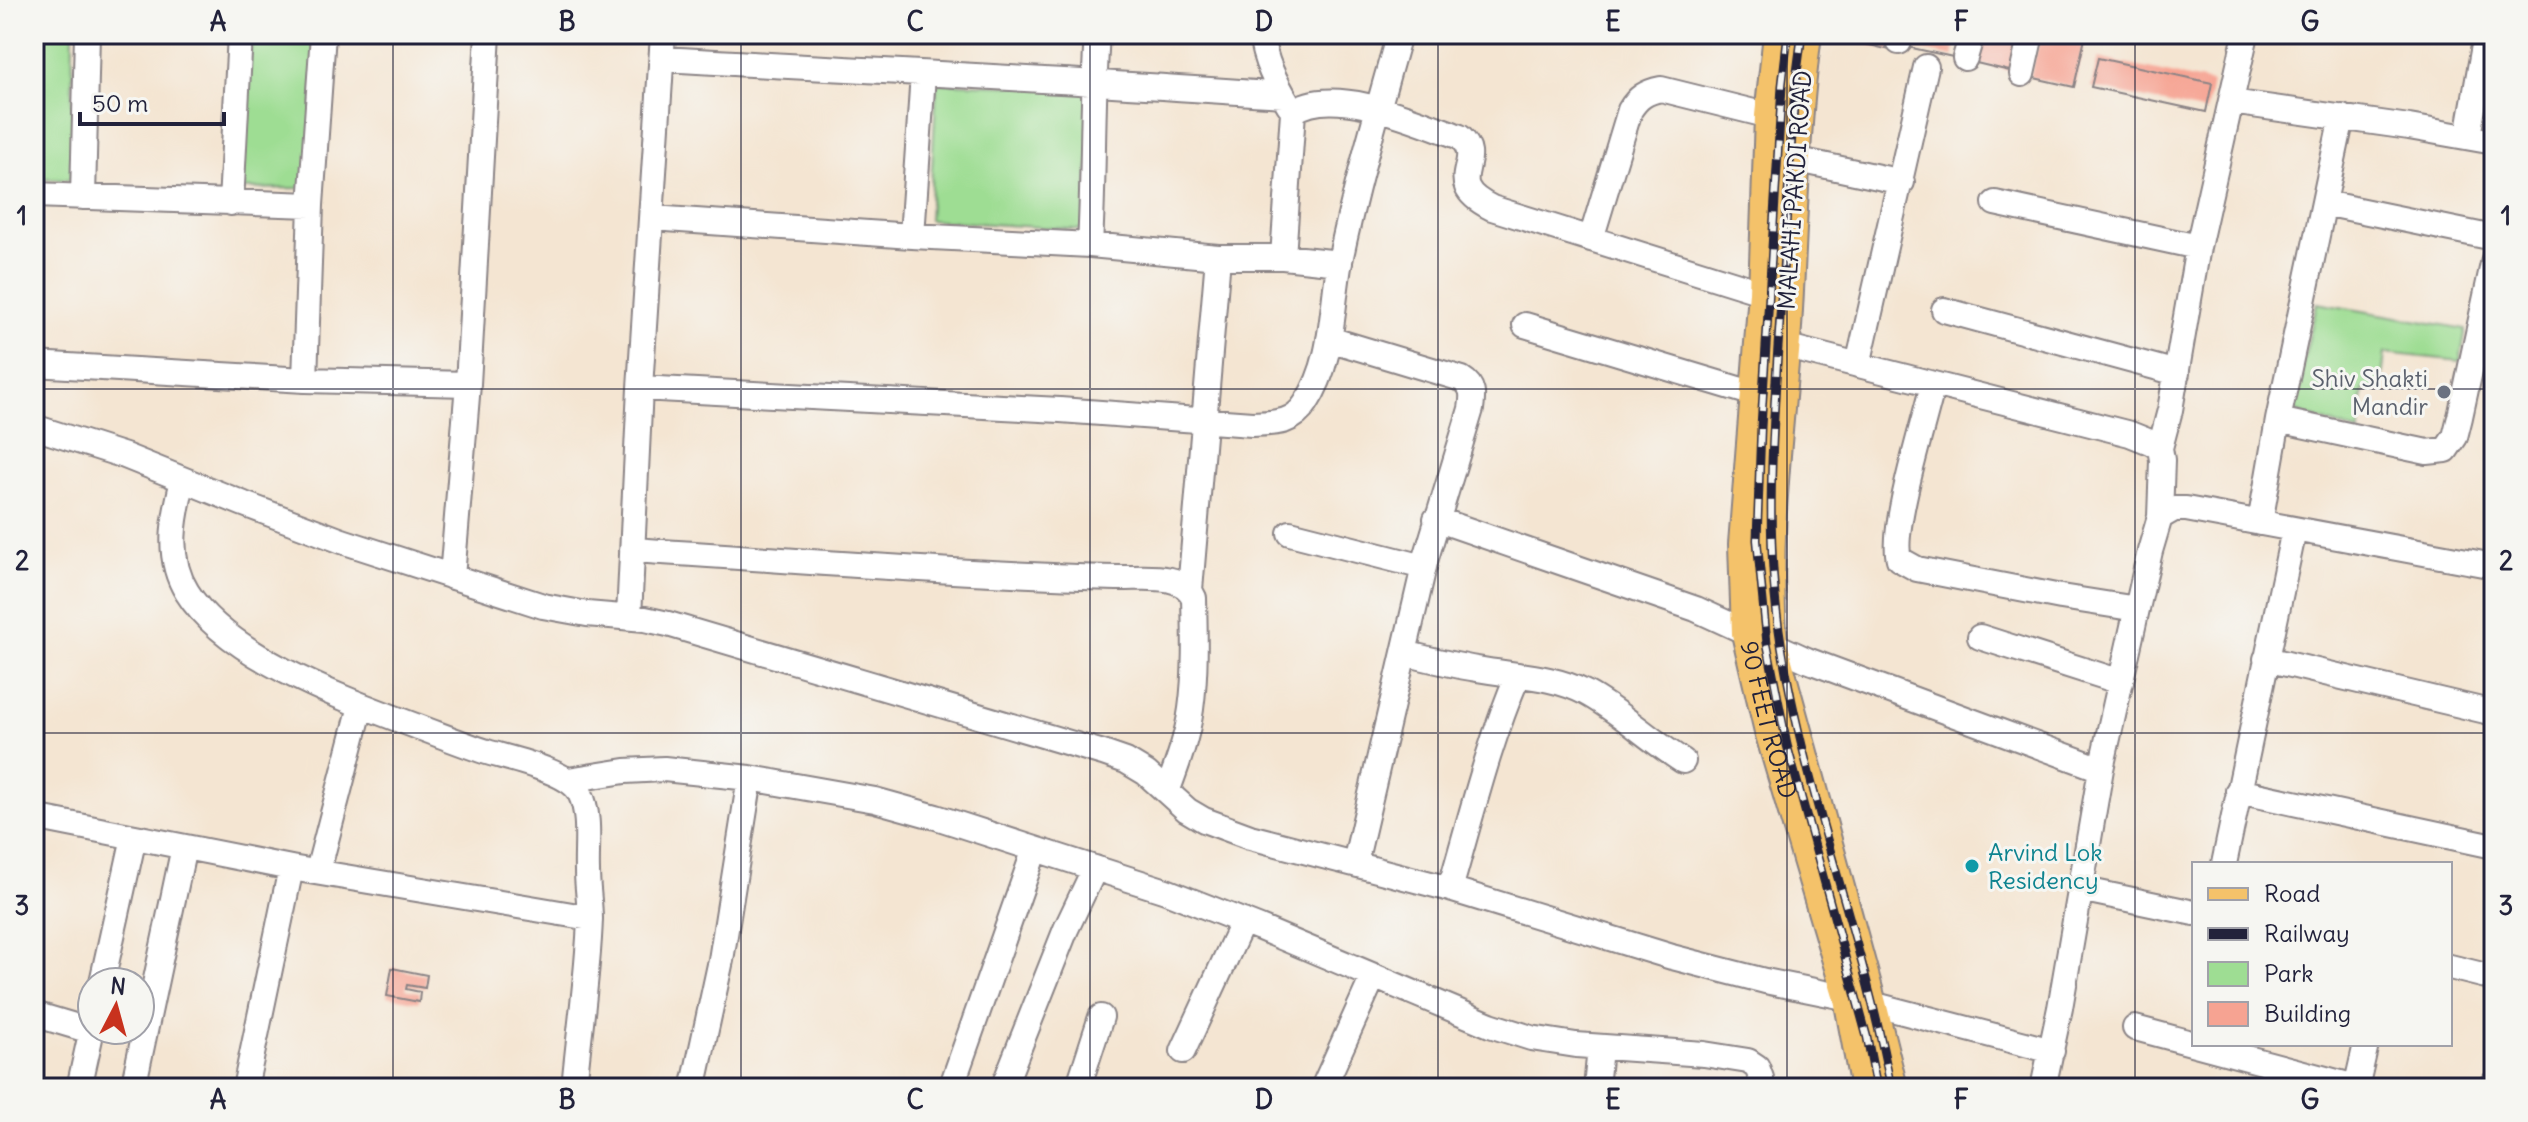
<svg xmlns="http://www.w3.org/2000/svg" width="2528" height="1122" font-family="Delius,sans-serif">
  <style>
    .green { fill: #9edd93; stroke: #608067; stroke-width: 2 }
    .building { fill: #f6a392 }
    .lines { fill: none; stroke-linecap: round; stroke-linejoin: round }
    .minor-casing { stroke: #8b8486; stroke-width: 28 }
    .major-casing { stroke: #8b8486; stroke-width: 34 }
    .minor { stroke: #fff; stroke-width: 24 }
    .major { stroke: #f4c26a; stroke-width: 30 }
    .rail-casing { stroke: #22223b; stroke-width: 9 }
    .rail { stroke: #f6f6f2; stroke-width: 6; stroke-dasharray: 18; stroke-linecap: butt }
    .grid { fill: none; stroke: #22223b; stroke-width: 2; stroke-opacity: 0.55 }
    .worship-dot { fill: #6b7280; stroke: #f6f6f2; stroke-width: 3 }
    .culture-dot { fill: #0f9aa8; stroke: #f6f6f2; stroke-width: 3 }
    .labels { text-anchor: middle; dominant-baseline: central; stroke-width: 6; stroke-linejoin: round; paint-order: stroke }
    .street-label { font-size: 24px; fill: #22223b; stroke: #f6f6f2 }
    .worship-label { font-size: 24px; fill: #5b616d; stroke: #f6f6f2; text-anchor: end }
    .culture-label { font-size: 24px; fill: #0d838f; stroke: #f6f6f2; text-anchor: start }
    .neatline { fill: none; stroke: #22223b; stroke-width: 3 }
    .grid-label { font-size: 26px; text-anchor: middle; font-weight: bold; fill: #22223b }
  </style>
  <rect width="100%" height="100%" fill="#f6f6f2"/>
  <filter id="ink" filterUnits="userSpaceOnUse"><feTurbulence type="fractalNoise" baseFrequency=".0125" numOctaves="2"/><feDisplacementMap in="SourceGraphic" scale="16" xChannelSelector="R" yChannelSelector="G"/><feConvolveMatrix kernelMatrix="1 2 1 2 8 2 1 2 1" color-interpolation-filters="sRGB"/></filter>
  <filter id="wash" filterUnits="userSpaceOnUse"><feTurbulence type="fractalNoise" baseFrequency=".006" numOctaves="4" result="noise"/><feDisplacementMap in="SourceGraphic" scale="32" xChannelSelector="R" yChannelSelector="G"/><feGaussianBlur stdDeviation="1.8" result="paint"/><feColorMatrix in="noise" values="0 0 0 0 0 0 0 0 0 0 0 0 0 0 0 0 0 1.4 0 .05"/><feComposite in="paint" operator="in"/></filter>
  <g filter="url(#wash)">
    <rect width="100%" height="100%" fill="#f4e5d2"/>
    <!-- green -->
    <path class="green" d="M 34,34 L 73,34 L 71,180 L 34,179 Z
      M 252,34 L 317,34 L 307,188 L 240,189 Z
      M 937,83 L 1095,88 L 1084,230 L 929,220 Z
      M 2317,303 L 2466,329 L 2460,361 L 2385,353 L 2381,388 L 2363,390 L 2359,433 L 2292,410 Z"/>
    <g id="blocks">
      <!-- building -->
      <path class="building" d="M 1838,34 L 1894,34 L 1890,50 L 1837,37 Z
        M 1906,34 L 1958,34 L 1953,57 L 1903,46 Z
        M 1975,34 L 2028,34 L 2018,73 L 1968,61 Z
        M 2041,34 L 2086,34 L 2074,87 L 2030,77 Z
        M 2098,58 L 2212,83 L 2206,112 L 2091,87 Z
        M 392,968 L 427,975 L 425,988 L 407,985 L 406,989 L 420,992 L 419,1002 L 387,996 Z"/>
    </g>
  </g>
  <g filter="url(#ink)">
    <use href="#blocks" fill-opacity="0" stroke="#8b8486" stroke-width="2"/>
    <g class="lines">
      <defs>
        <path id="minor" d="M 1261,34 C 1264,61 1276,83 1289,105
          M 1899,42 L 1901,34
          M 1965,58 L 1972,34
          M 662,59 C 869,71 1076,80 1283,95
          M 2022,74 L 2031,34
          M 2231,102 L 2409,127 L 2494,142
          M 2342,117 L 2278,420 L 2427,452 L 2446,450 L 2455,437 L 2460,417 L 2494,259
          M 2468,136 L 2486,34
          M 1794,159 L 1902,182
          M 34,195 L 311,205 L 305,380
          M 83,197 L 87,34
          M 231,203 L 240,34
          M 1995,203 L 2198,247
          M 2324,203 L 2494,238
          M 311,205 L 323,34
          M 652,218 L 912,236 L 1090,245 L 1218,257 L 1283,257 L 1340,263
          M 912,236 L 923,74
          M 1591,239 L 1630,110 C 1638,97 1646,92 1661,89 L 1770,116
          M 1090,245 C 1094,175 1092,104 1097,34
          M 1283,257 L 1293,112 C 1331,83 1420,122 1460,137 C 1488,163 1438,181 1492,208 L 1764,293
          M 1944,310 L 2177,373
          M 1525,325 L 1758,395
          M 1329,339 L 1462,379 C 1474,386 1473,396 1471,409 L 1426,558 L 1355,863
          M 1784,346 L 2130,434 L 2150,442 L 2160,448 L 2162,460 L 2160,517
          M 34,364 L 305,380 L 468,384
          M 1858,365 L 1926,67
          M 1933,384 C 1925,420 1890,529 1899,559 L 1917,569 L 2061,597 L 2137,609
          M 640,388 L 1060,410 L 1252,424 C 1275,423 1293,424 1306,403 C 1334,361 1331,308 1340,261 C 1356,184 1378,109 1399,34
          M 34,427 L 125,456 L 244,504 L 342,541 L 543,606 L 587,614 L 645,619 L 668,624 L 1103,753 L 1126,761 L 1146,773 L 1187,810 L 1204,820 L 1250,837 L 1450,889 L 1672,957 L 1765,981 L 1849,998 L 2052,1051
          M 2160,448 L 2170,410 L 2198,247 L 2246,34
          M 183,480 C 174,517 165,557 187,592 C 227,657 344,699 413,725 C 438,734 462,744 487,752 C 510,759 569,771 580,793 C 591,816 586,846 587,871 C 587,887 590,903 590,919 C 588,975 579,1032 574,1088
          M 1436,519 L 1696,609 L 1807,660 L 2101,769
          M 2260,523 L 2278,420
          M 1290,533 L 1424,567
          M 632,550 C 794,560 955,574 1117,578 C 1142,579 1182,571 1194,598 C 1195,635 1196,673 1191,709 C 1187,738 1177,765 1167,792
          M 452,577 L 468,384 L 488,34
          M 1190,590 L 1218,257
          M 629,617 L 640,388 L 663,34
          M 1980,637 L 2121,682
          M 1404,653 C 1428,659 1452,665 1477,669 C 1514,676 1552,675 1586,693 C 1621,712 1649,740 1683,761
          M 2266,659 L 2494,713
          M 568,780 L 625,771 L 664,769 L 750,778 L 875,800 L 936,817 L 1166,891 L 1260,928 L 1490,1025 L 1531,1038 L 1576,1045 L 1704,1054 L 1748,1061 L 1757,1067 L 1761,1078 L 1760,1088
          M 2238,791 L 2494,846
          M 34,817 L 291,868 L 590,918
          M 2224,864 L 2294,530
          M 318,871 L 361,706
          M 1450,889 C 1471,817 1488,745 1518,675
          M 2080,889 L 2194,913
          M 2450,967 L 2494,978
          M 102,982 L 134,837
          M 34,1014 L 91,1031
          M 2135,1028 L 2356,1087
          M 1183,1051 L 1243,921
          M 694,1085 L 721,960 L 750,778
          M 79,1088 L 92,1029
          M 133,1088 L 184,847
          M 245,1088 L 291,868
          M 951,1088 L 1035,849
          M 1003,1088 L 1066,929 L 1095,868
          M 1078,1088 L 1101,1017
          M 1323,1088 L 1373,977
          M 1596,1088 L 1600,1048
          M 2043,1088 L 2060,1008 L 2101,769 L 2150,551 L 2160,517 L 2174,509 L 2186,509 L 2494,566
          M 2356,1088 L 2366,1044
          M 2493,1088 L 2494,1083"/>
        <g id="major">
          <path id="s1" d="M 1779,34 L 1770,116 L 1764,293 L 1744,544 L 1747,633 L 1770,731 L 1849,998 L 1866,1088"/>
          <path d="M 1806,34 C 1793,131 1792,229 1786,327 C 1778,432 1763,539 1772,644 L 1871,1004 L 1892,1088"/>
        </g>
      </defs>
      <!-- minor casing -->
      <use href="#minor" class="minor-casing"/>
      <!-- major casing -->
      <use href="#major" class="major-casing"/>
      <!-- minor -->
      <use href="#minor" class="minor"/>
      <!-- major -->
      <use href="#major" class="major"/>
      <defs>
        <path id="rail" d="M 1788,34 L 1782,86 L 1761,427 L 1757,540 L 1767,643 L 1787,745 L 1867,1037 L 1877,1088
          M 1802,34 L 1795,88 C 1789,174 1784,261 1778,347 C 1772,445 1765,545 1781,643 C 1805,794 1863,938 1891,1088"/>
      </defs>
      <!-- rail casing -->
      <use href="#rail" class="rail-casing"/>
      <!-- rail -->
      <use href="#rail" class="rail"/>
    </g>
  </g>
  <!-- grid -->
  <path class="grid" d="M 393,34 L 393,1088M 741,34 L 741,1088M 1090,34 L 1090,1088M 1438,34 L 1438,1088M 1787,34 L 1787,1088M 2135,34 L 2135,1088M 34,389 L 2494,389M 34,733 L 2494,733"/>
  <!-- markers -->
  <circle class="worship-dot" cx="2444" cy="392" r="8"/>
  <circle class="culture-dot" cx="1972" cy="866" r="8"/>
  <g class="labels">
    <!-- street labels -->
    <g class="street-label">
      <text transform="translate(1794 190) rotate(-86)">MALAHI PAKDI ROAD</text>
      <text stroke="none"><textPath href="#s1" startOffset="690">90 FEET ROAD</textPath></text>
    </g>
    <!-- worship labels -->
    <g class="worship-label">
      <text x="2428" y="378">Shiv Shakti<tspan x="2428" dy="28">Mandir</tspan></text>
    </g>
    <!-- culture labels -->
    <g class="culture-label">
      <text x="1988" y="852">Arvind Lok<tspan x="1988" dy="28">Residency</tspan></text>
    </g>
  </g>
  <!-- margin -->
  <rect width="2528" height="1122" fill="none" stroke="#f6f6f2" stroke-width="88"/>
  <!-- legend -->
  <rect x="2192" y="862" width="260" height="184" fill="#f6f6f2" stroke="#a1a1a9" stroke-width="2"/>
  <rect x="2208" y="888" width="40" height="12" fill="#f4c26a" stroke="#a1a1a9" stroke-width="2"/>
  <text x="2264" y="902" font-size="24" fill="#22223b">Road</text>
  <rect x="2208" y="928" width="40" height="12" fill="#22223b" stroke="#a1a1a9" stroke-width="2"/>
  <text x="2264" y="942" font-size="24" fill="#22223b">Railway</text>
  <rect x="2208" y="962" width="40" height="24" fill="#9edd93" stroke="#a1a1a9" stroke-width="2"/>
  <text x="2264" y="982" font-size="24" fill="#22223b">Park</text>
  <rect x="2208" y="1002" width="40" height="24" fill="#f6a392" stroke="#a1a1a9" stroke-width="2"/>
  <text x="2264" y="1022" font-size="24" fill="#22223b">Building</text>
  <!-- north arrow -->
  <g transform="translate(116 1006) rotate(6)"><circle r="38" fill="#f6f6f2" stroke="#a1a1a9" stroke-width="2"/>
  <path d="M0-6L14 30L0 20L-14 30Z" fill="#c8321e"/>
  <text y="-12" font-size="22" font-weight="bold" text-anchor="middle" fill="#22223b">N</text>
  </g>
  <!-- scale -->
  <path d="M80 112v12h144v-12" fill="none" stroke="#22223b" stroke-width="4"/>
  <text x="92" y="112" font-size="24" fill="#22223b" stroke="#f6f6f2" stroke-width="6" paint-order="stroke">50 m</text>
  <rect x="44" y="44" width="2440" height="1034" class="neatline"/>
  <g class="grid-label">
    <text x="218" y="31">A</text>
    <text x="567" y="31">B</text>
    <text x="915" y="31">C</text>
    <text x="1264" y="31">D</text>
    <text x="1613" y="31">E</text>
    <text x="1961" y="31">F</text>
    <text x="2310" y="31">G</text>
    <text x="22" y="225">1</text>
    <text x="2506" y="225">1</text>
    <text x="22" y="570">2</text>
    <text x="2506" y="570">2</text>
    <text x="22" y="915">3</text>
    <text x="2506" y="915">3</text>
    <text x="218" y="1109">A</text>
    <text x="567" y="1109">B</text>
    <text x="915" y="1109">C</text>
    <text x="1264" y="1109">D</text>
    <text x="1613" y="1109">E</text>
    <text x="1961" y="1109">F</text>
    <text x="2310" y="1109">G</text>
  </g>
</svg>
